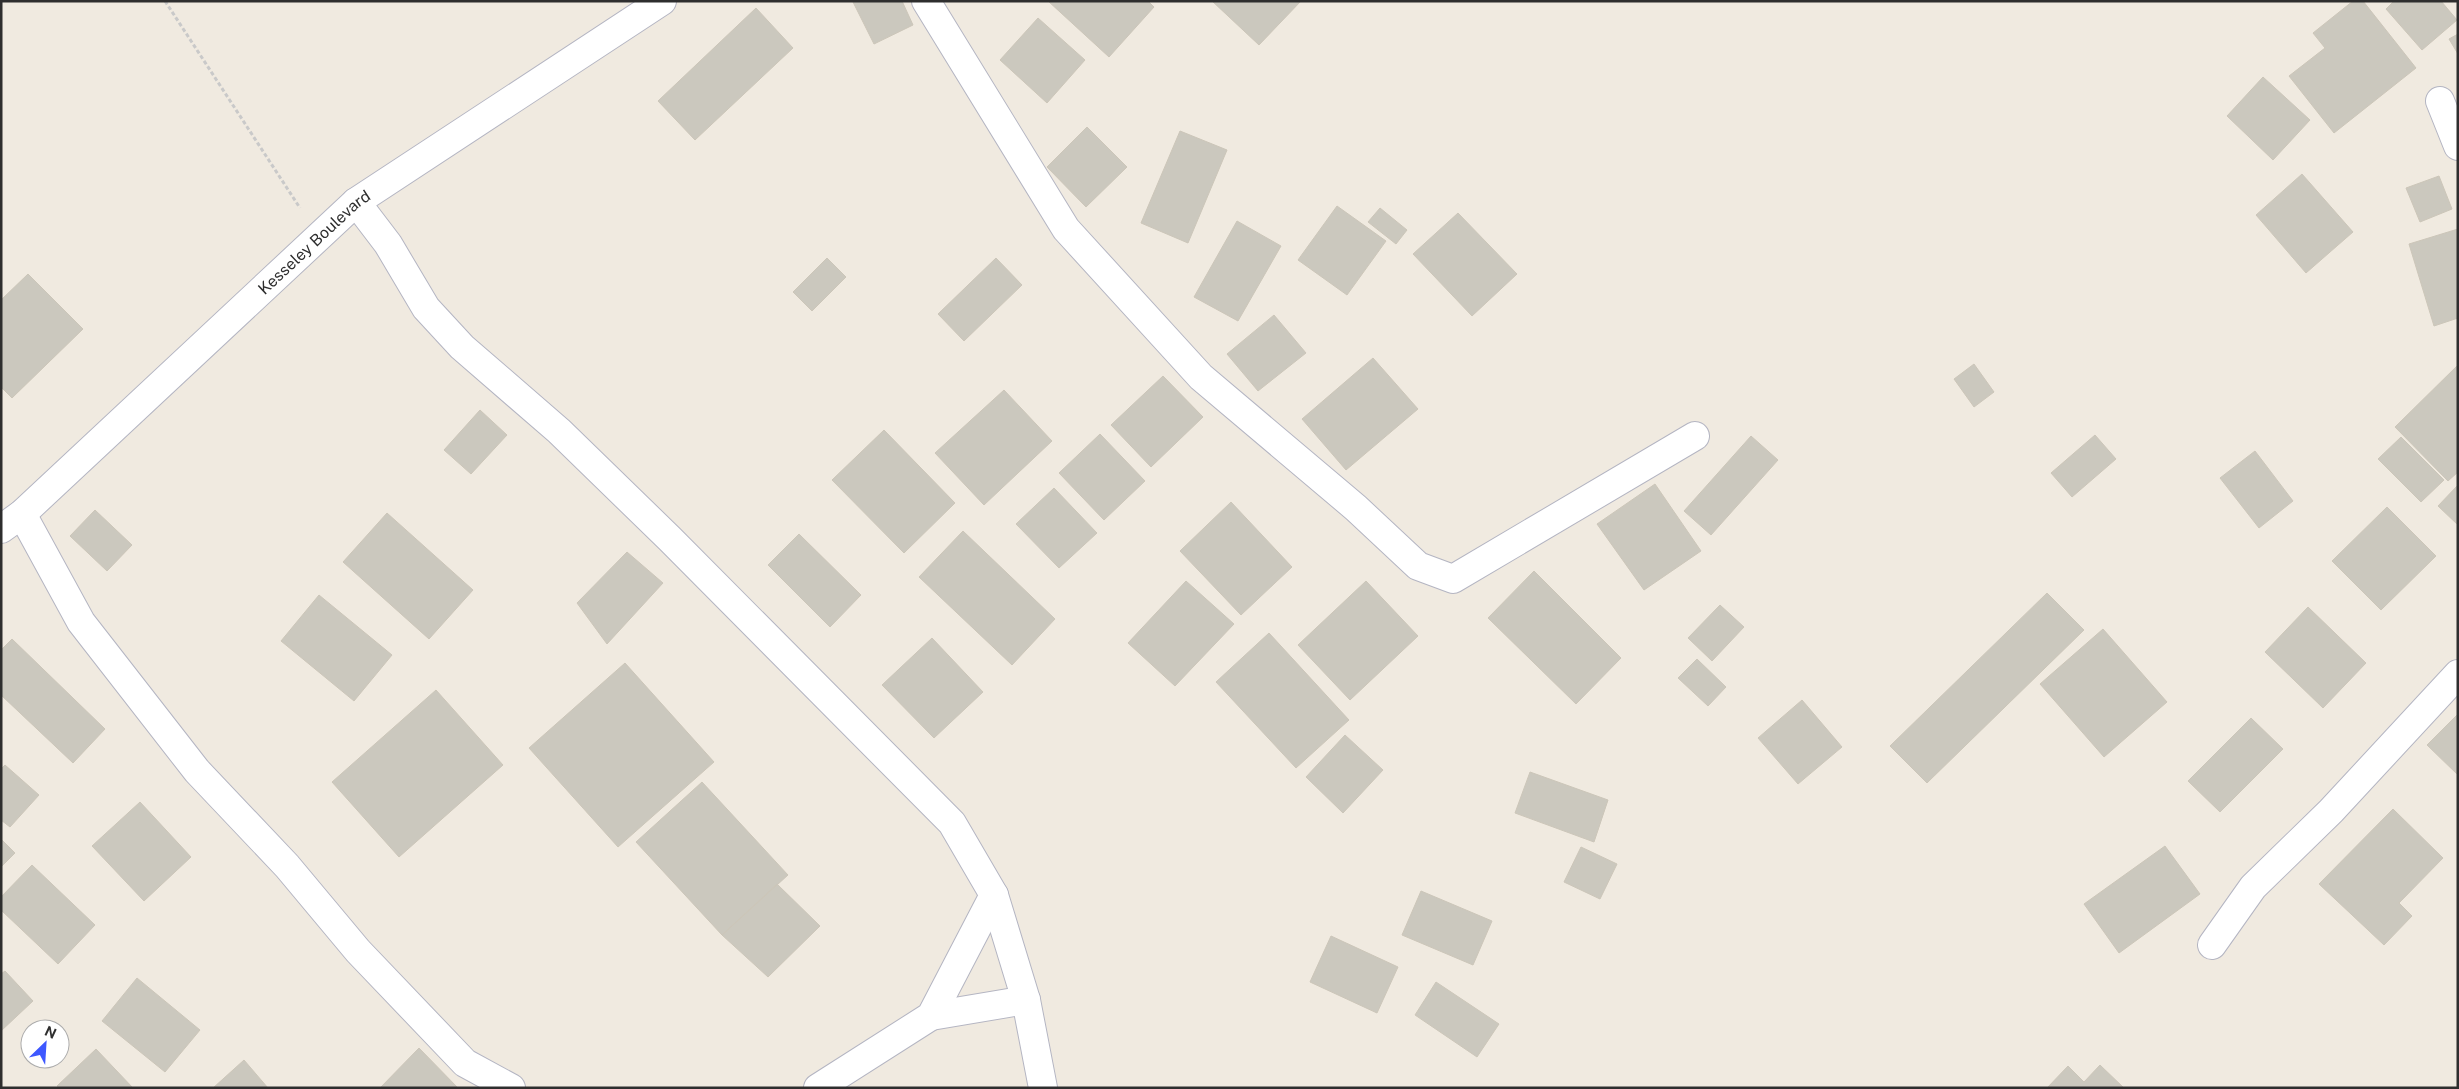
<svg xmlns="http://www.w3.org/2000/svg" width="2459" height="1089" font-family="'Public Sans',sans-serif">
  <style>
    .building { fill: #cbc8be; stroke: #ccc6b9 }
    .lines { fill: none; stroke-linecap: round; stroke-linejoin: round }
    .minor-casing { stroke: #b4b5c2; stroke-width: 30 }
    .path { stroke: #c9c9c9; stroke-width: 3; stroke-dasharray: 4 2.5; stroke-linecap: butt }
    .minor { stroke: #fff; stroke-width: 28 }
    .labels { text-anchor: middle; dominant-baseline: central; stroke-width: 5; stroke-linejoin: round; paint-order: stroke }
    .street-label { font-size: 16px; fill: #2e2e2e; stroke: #fff }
  </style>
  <rect width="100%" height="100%" fill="#f0eae0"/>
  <!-- building -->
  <path class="building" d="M 855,1 L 902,1 L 913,25 L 874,44 L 853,2 Z
    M 1048,1 L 1148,1 L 1154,7 L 1109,57 Z
    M 1212,1 L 1301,1 L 1259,45 Z
    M 2353,1 L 2363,1 L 2416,68 L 2334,133 L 2289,76 L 2325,48 L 2313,33 Z
    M 2394,1 L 2441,1 L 2457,20 L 2422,50 L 2386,9 Z
    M 756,8 L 793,48 L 695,140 L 658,101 Z
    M 1038,18 L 1085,60 L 1047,103 L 1000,60 Z
    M 2458,34 L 2458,54 L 2449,39 Z
    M 2263,77 L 2310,120 L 2273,160 L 2227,116 Z
    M 1087,127 L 1127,167 L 1086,207 L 1047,167 Z
    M 1180,131 L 1227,150 L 1188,243 L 1141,223 Z
    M 2302,174 L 2353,232 L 2306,273 L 2256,215 Z
    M 2439,176 L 2452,209 L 2420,222 L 2406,188 Z
    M 1337,206 L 1386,241 L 1347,295 L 1298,260 Z
    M 1380,208 L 1407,230 L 1396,244 L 1368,222 Z
    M 1458,213 L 1517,274 L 1472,316 L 1413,254 Z
    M 1237,221 L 1281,246 L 1238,321 L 1194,297 Z
    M 2458,229 L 2458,318 L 2434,326 L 2409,244 Z
    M 827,258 L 846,277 L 812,311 L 793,292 Z
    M 996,258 L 1022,285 L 964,341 L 938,314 Z
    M 28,274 L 83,329 L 12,398 L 1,387 L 1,300 Z
    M 1274,315 L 1306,353 L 1258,391 L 1227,354 Z
    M 1373,358 L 1418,409 L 1346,470 L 1302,419 Z
    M 1974,364 L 1994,392 L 1974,407 L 1954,379 Z
    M 2458,365 L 2458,472 L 2448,481 L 2395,427 Z
    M 1163,376 L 1203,417 L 1151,467 L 1111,425 Z
    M 1004,390 L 1052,441 L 984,505 L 935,453 Z
    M 480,410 L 507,435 L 471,474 L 444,450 Z
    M 884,430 L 955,503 L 904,553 L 832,480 Z
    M 1100,434 L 1145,481 L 1104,520 L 1059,473 Z
    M 2095,435 L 2116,459 L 2072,497 L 2051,473 Z
    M 1751,436 L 1778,460 L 1711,535 L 1684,511 Z
    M 2401,437 L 2444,480 L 2421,502 L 2378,459 Z
    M 2255,451 L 2293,501 L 2259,528 L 2220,478 Z
    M 1655,484 L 1701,551 L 1644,590 L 1597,524 Z
    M 2458,485 L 2458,525 L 2438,506 Z
    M 1054,488 L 1097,533 L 1059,568 L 1016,524 Z
    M 1231,502 L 1292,567 L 1241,615 L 1180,551 Z
    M 2387,507 L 2436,556 L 2381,610 L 2332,561 Z
    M 95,510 L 132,545 L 107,571 L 70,536 Z
    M 387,513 L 473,590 L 429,639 L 343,562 Z
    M 963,531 L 1055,619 L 1012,665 L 919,577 Z
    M 799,534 L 861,595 L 830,627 L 768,565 Z
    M 627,552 L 663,583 L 607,644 L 577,603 Z
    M 1534,571 L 1621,658 L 1576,704 L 1488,618 Z
    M 1186,581 L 1234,624 L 1175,686 L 1128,643 Z
    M 1366,581 L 1418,636 L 1350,700 L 1298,645 Z
    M 2047,593 L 2084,630 L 1927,783 L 1890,746 Z
    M 319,595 L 392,655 L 354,701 L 281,641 Z
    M 1720,605 L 1744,627 L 1712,661 L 1688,638 Z
    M 2308,607 L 2366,663 L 2323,708 L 2265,652 Z
    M 2103,629 L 2167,702 L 2104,757 L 2040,684 Z
    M 1269,633 L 1349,720 L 1296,768 L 1216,682 Z
    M 932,638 L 983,692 L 934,738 L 882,685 Z
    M 12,639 L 105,729 L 73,763 L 1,695 L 1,650 Z
    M 1697,659 L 1726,687 L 1708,706 L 1678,678 Z
    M 625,663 L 714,762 L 618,847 L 529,748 Z
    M 436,690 L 503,765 L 399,857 L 332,782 Z
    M 1802,700 L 1842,747 L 1798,784 L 1758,738 Z
    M 2458,714 L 2458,775 L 2427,745 Z
    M 2251,718 L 2283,749 L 2220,812 L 2188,781 Z
    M 1345,735 L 1383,770 L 1343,813 L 1306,777 Z
    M 5,765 L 39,795 L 10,827 L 1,820 L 1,769 Z
    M 1530,772 L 1608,800 L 1594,842 L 1515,813 Z
    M 702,782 L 788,875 L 722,935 L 636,842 Z
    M 140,802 L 191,857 L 144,901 L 92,846 Z
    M 2393,809 L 2443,858 L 2399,903 L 2412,916 L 2384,945 L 2319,884 Z
    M 1,839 L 15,853 L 1,867 Z
    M 2165,846 L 2200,894 L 2119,953 L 2084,904 Z
    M 1581,847 L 1617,864 L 1600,899 L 1564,882 Z
    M 32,865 L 95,925 L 58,964 L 1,910 L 1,897 Z
    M 777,884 L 820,926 L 768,977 L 722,935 Z
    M 1421,891 L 1492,921 L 1473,965 L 1402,935 Z
    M 1331,936 L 1398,967 L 1377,1013 L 1310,982 Z
    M 5,971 L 33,1001 L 1,1031 L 1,974 Z
    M 137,978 L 200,1030 L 165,1072 L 102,1021 Z
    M 1436,982 L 1499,1024 L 1477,1057 L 1415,1015 Z
    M 419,1048 L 458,1088 L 380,1088 Z
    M 96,1049 L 133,1088 L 59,1088 L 57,1086 Z
    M 244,1060 L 268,1088 L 213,1088 Z
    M 2100,1065 L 2124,1088 L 2047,1088 L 2068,1066 L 2084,1082 Z"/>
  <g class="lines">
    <defs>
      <g id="minor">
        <path d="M 926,1 L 1066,229 L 1201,377 L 1356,508 L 1418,566 L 1453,579 L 1695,436"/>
        <path d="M 2440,101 L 2458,146"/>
        <path d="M 356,202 L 388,244 L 426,308 L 462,347 L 559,431 L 670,539 L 952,823 L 994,895 L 1026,1000 L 1043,1088"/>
        <path d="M 22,514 L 81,622 L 197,771 L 287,866 L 358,951 L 465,1063 L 511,1088"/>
        <path id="s1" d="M 1,529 L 22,514 L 356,202 L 662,1"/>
        <path d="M 2212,945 L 2253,887 L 2331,811 L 2458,674"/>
        <path d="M 931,1016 L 1026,1000"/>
        <path d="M 818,1088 L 931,1016 L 994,895"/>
      </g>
    </defs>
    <!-- minor casing -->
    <use href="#minor" class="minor-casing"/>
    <!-- path -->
    <path class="path" d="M 165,1 L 300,208"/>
    <!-- minor -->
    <use href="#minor" class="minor"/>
  </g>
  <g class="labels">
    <!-- street labels -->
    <g class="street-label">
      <text stroke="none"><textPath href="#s1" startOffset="425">Kesseley Boulevard</textPath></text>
    </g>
  </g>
  <!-- border -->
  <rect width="2459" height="1089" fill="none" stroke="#2e2e2e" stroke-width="5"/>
  <!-- north arrow -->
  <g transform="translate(45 1044) rotate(25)"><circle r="24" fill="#ffffff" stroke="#ababab"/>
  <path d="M0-4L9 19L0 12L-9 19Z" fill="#3e58ff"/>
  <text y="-8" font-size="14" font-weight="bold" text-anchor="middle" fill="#2e2e2e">N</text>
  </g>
</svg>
